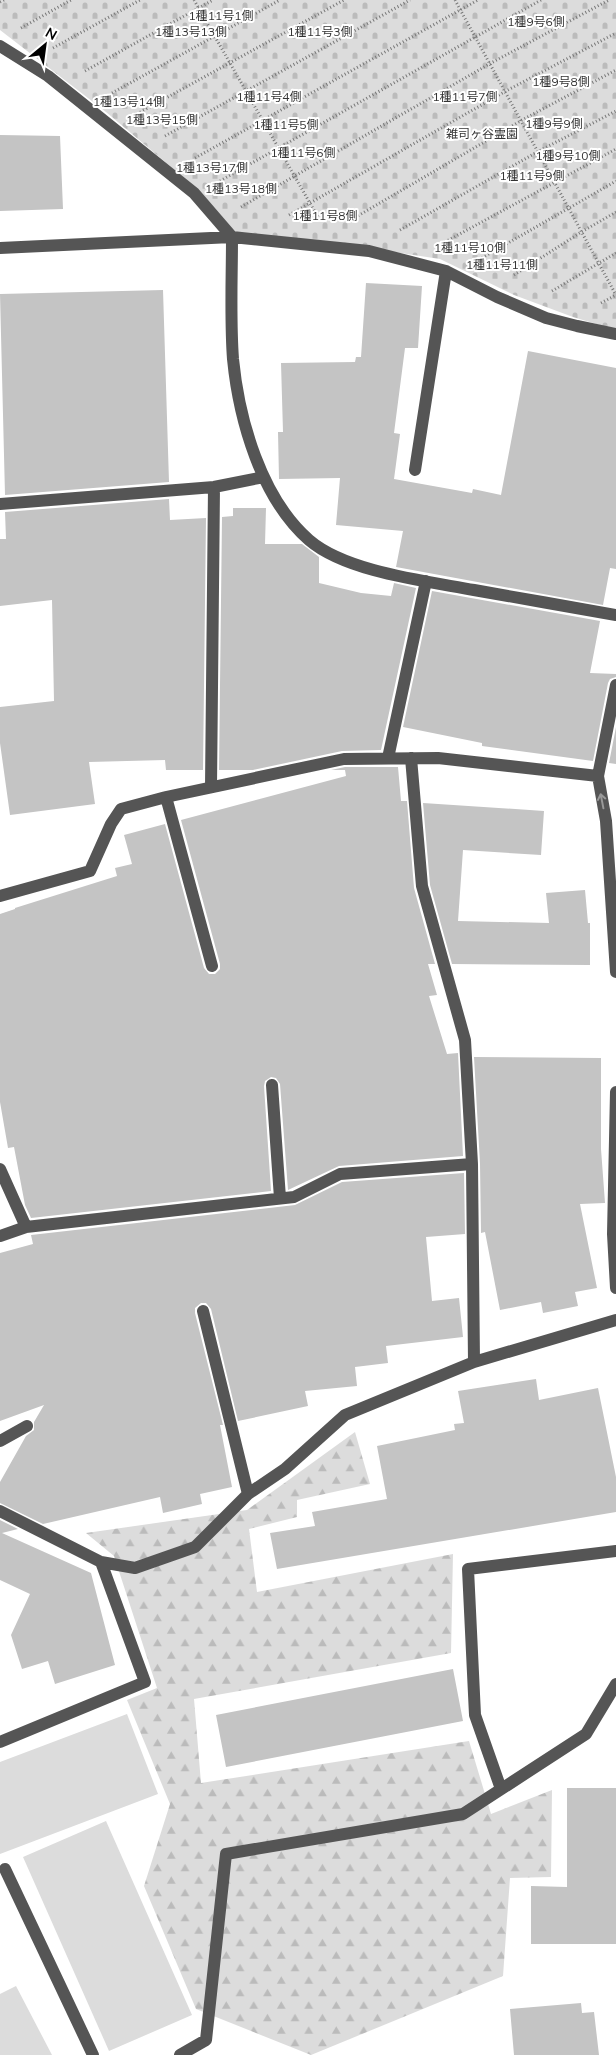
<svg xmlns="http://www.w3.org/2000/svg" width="616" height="2055" font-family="Mulish,'Noto Sans JP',sans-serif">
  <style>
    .forest { fill: url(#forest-firs) }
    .cemetery { fill: url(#cemetery-stones) }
    .garden { fill: #dcdcdc }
    .building { fill: #c4c4c4 }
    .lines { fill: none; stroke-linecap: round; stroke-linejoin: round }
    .path { stroke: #777; stroke-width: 3; stroke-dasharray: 1 2.5; stroke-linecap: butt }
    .minor { stroke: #555; stroke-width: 12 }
    .oneway { stroke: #999 }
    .labels { text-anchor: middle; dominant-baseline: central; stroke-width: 4; stroke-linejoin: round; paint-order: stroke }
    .park-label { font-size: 12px; fill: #333; stroke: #fff }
  </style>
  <defs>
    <pattern id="forest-firs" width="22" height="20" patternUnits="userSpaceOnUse" patternTransform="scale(1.25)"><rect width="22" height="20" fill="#dcdcdc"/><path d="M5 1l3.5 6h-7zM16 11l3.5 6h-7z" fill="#bbb"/></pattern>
    <pattern id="cemetery-stones" width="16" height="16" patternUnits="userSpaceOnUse" patternTransform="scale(1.25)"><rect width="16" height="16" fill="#dcdcdc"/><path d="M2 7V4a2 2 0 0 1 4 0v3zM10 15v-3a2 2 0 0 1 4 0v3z" fill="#bbb"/></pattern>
  </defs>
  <rect width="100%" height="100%" fill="#fff"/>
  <!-- forest -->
  <path class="forest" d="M 355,1432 L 370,1484 L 297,1500 L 297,1517 L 249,1529 L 257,1592 L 453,1554 L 451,1653 L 194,1699 L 201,1783 L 469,1741 L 491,1814 L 552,1790 L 551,1877 L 510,1878 L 503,1976 L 311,2055 L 196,2009 L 144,1886 L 170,1804 L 127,1700 L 157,1688 L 114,1556 L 86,1533 L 247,1510 Z"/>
  <!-- cemetery -->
  <path class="cemetery" d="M 0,0 L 616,0 L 616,330 L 573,317 L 514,295 L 440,259 L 341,244 L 234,232 L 196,188 L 106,112 L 0,30 Z"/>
  <!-- garden -->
  <path class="garden" d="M 127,1714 L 158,1794 L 0,1854 L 0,1762 Z
    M 106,1821 L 192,2015 L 109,2051 L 23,1857 Z
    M 16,1986 L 52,2055 L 0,2055 L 0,1994 Z"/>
  <!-- building -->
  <path class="building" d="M 0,135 L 60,136 L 63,209 L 0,211 Z
    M 366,283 L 422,286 L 418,348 L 405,348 L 394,433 L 400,434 L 394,479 L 472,493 L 473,489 L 501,495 L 528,351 L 616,368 L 616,569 L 610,568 L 603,605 L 396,567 L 403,531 L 336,525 L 340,478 L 279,479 L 278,432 L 283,432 L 281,363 L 355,362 L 356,357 L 361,357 Z
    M 163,290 L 169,482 L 5,495 L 0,294 Z
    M 169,499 L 170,520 L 206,518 L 203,770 L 166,770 L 165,760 L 89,762 L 95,804 L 10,815 L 0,743 L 0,707 L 54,701 L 52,600 L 0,606 L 0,539 L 6,539 L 5,512 Z
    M 233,508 L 266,508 L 265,544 L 302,544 L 319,557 L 319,583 L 361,593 L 391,596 L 394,583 L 416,588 L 381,750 L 342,751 L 253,770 L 219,770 L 222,517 L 233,516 Z
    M 432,591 L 600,621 L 590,673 L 616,674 L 616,677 L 610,679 L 608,683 L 593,761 L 482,746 L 482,743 L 403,727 Z
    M 616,727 L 616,764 L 609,763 Z
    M 345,767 L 398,767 L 401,801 L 407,801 L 414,888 L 435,964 L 428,964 L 437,995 L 429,996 L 447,1054 L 458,1053 L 463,1156 L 339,1166 L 288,1190 L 280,1084 L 276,1078 L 271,1077 L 265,1081 L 264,1086 L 271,1191 L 31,1218 L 25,1205 L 14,1147 L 8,1148 L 0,1102 L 0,914 L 15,909 L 15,908 L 117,876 L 115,868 L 132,864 L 124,835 L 165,824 L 204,968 L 209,974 L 215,974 L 220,969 L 220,964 L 181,820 L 346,776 L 345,770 L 331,770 Z
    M 423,803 L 544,811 L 541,855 L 463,850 L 458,921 L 549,923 L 546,893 L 585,890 L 588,923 L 590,923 L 590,965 L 452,964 L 430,885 Z
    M 474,1057 L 601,1058 L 601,1149 L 605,1203 L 580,1204 L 597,1288 L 575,1292 L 578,1306 L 543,1313 L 541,1302 L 500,1310 L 485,1232 L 481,1233 L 480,1164 Z
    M 464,1173 L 465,1234 L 426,1237 L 432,1301 L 459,1298 L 463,1337 L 386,1346 L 388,1363 L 355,1367 L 357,1386 L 305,1391 L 308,1406 L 238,1421 L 211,1309 L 206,1303 L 201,1303 L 195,1308 L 195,1313 L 223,1425 L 220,1425 L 232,1487 L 200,1494 L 202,1504 L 163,1513 L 160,1497 L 43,1524 L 0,1503 L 0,1482 L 26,1436 L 34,1430 L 34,1422 L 44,1405 L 0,1421 L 0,1253 L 33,1244 L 31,1235 L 295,1205 L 342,1182 Z
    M 536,1379 L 539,1400 L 598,1388 L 616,1477 L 616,1512 L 277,1569 L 270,1533 L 315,1526 L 312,1512 L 387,1499 L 377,1446 L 455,1430 L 454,1424 L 464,1423 L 458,1391 Z
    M 0,1520 L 18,1529 L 2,1533 L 91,1573 L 115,1665 L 55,1684 L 48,1661 L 22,1669 L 11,1635 L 30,1594 L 0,1580 Z
    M 453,1669 L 463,1721 L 226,1767 L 216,1715 Z
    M 567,1788 L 616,1788 L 616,1944 L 531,1944 L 531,1886 L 567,1887 Z
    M 581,2003 L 582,2013 L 594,2012 L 599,2055 L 514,2055 L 510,2009 Z"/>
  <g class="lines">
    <!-- path -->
    <path class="path" d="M 194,0 L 319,219
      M 455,0 L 616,295
      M 0,2 L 4,0
      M 21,28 L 71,0
      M 53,48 L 140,0
      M 85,71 L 213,0
      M 112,93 L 280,0
      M 137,114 L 344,0
      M 165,136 L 410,0
      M 195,158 L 478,0
      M 220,181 L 541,0
      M 241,207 L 491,63 L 609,0
      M 289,215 L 506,91 L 616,33
      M 349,221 L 522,120 L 616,70
      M 400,230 L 539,151 L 616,111
      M 445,242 L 616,149
      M 482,258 L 616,181
      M 514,275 L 583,231 L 616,212
      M 552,291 L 616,253
      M 601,303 L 616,295"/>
    <!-- minor -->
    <path class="minor" d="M 0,46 L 48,76 L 194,193 L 232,237 C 232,277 230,319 233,359 C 239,420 261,498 309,540 C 346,572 426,581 474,590 C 521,598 569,607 616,615
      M 0,248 L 232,237 L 369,251 L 446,271 L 497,297 L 546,318 L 577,326 L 616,334
      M 415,470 L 446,271
      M 0,504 L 214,487 L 264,477
      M 616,685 L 598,776 L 606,821 L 616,972
      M 388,758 L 426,581
      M 411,758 L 422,886 L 465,1040 L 472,1164 L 474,1362
      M 211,787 L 214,487
      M 166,797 L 212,966
      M 0,896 L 90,871 L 111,824 L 121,809 L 166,797 L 344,759 L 438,758 L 598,776
      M 272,1085 L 280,1198
      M 616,1092 L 613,1234 L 616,1288
      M 0,1169 L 26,1227
      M 0,1236 L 26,1227 L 294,1197 L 340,1174 L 472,1164
      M 203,1311 L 248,1494
      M 0,1441 L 27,1426
      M 0,1511 L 101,1562 L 135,1568 L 195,1547 L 248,1494 L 285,1469 L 345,1415 L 474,1362 L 616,1320
      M 0,1742 L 145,1682 L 101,1562
      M 501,1789 L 475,1715 L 468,1569 L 616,1551
      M 5,1869 L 93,2055
      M 180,2055 L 206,2040 L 226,1854 L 463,1814 L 586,1734 L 616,1684"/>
  </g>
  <!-- one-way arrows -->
  <defs><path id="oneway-shaft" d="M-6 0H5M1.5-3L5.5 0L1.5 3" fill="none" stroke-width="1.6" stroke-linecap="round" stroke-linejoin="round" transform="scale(1.25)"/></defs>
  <use class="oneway" href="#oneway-shaft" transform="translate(602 801) rotate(-101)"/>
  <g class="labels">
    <!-- park labels -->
    <g class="park-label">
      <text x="221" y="15">1種11号1側</text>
      <text x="536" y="21">1種9号6側</text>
      <text x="191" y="31">1種13号13側</text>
      <text x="320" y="31">1種11号3側</text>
      <text x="561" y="81">1種9号8側</text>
      <text x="269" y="96">1種11号4側</text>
      <text x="465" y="96">1種11号7側</text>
      <text x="129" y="101">1種13号14側</text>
      <text x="162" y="119">1種13号15側</text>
      <text x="554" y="123">1種9号9側</text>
      <text x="286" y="124">1種11号5側</text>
      <text x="482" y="133">雑司ヶ谷霊園</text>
      <text x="303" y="152">1種11号6側</text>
      <text x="568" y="155">1種9号10側</text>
      <text x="212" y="167">1種13号17側</text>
      <text x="532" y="175">1種11号9側</text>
      <text x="241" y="188">1種13号18側</text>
      <text x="325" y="215">1種11号8側</text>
      <text x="470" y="247">1種11号10側</text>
      <text x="502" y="264">1種11号11側</text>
    </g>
  </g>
  <!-- north arrow -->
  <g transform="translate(45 45) rotate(29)" stroke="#ffffff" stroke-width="4" paint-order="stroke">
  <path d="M0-4L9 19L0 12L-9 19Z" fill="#000000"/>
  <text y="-8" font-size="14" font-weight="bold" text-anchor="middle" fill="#000000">N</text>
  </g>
</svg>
